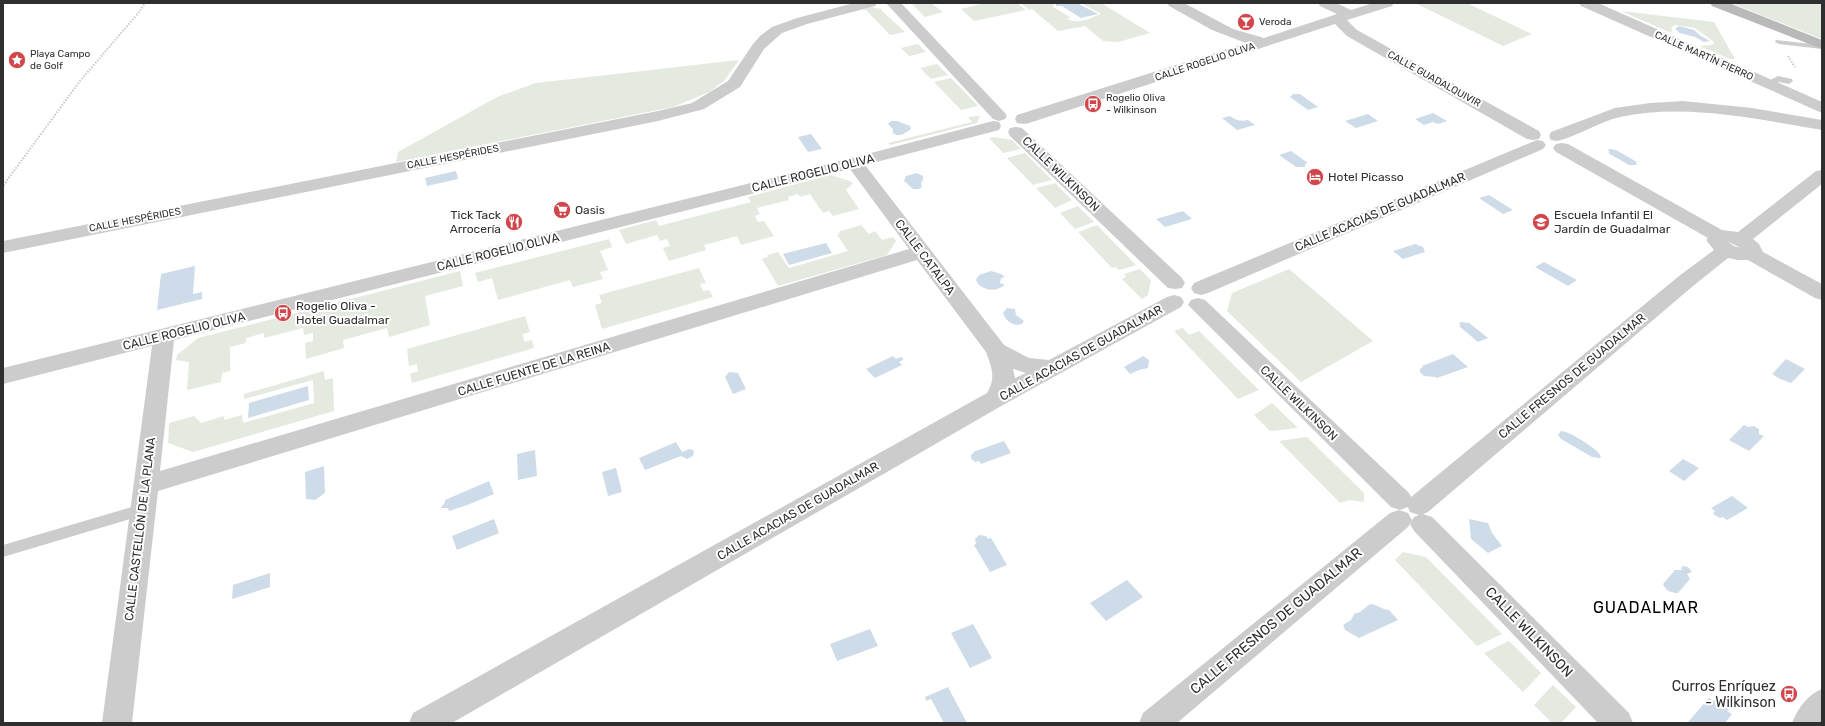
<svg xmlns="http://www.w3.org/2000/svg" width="1825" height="726" font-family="Rubik,sans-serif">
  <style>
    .green { fill: #e4eadf }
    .water { fill: #cddce8 }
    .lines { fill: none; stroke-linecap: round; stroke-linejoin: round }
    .path-far1 { stroke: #c9c9c9; stroke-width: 2; stroke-dasharray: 1.5 1.5; stroke-linecap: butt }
    .path { stroke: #c9c9c9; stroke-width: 2.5; stroke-dasharray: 2 2; stroke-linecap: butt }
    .lane { fill: #ccc; fill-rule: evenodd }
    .street { fill: #ccc; fill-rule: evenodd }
    .secondary { fill: #b9b9b9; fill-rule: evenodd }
    .labels { text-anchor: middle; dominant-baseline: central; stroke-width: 4; stroke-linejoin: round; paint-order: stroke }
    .far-poi-label { font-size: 10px; fill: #2f2f2f; stroke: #fff; text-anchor: start }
    .far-street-label { font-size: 10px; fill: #2f2f2f; stroke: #fff }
    .street-label { font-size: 12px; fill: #2f2f2f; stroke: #fff }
    .poi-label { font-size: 12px; fill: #2f2f2f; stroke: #fff; text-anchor: start }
    .near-street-label { font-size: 14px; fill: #2f2f2f; stroke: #fff }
    .near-poi-label { font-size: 14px; fill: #2f2f2f; stroke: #fff; text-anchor: end }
    .near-neighbourhood-label { font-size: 16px; letter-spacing: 1px; fill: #000; stroke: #fff }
  </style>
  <rect width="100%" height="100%" fill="#fff"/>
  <!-- green -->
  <path class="green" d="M 911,3 L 931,3 L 943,12 L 925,17 Z
    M 985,3 L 1017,3 L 1026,10 L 974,21 L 961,9 Z
    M 1021,3 L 1054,3 L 1053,7 L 1070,17 L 1067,19 C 1080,25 1092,17 1101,14 L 1081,3 L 1101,3 L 1150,33 L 1118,42 L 1103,41 L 1085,26 L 1058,31 L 1032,9 L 1029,10 Z
    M 1415,3 L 1467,3 L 1532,34 L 1503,46 Z
    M 1731,3 L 1822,3 L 1822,39 Z
    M 870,7 L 882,9 L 881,10 L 905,32 L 890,35 L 866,10 L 861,10 Z
    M 1621,11 L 1714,22 L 1735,59 L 1730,59 L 1699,46 L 1712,45 L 1714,42 L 1695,28 L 1675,25 L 1671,28 L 1673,31 L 1669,32 Z
    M 918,44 L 926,52 L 909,56 L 901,48 Z
    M 739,60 L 724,81 L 709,92 L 673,107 L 396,162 L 398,152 L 497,97 L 536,83 Z
    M 937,64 L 948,75 L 931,79 L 920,68 Z
    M 951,78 L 978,106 L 961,110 L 934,82 Z
    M 976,116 L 980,116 L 977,123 L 890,145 L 888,143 L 972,122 L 968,117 Z
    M 994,137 L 1012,140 L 1021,149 L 1003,153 L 989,138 Z
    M 1025,153 L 1052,180 L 1033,185 L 1007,158 Z
    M 830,175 L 850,181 L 853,183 L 846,190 L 859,209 L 833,216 L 829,211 L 823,213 L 810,194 L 800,197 L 798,194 L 788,197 L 789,200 L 757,208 L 760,214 L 755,216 L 758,222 L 764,221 L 774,236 L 741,245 L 737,236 L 704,245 L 706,250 L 669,261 L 663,248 L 670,246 L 667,239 L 660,241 L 657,235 L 626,244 L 619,230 L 656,220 L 659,226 L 751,202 L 748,197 Z
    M 1055,183 L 1072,200 L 1055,208 L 1036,188 Z
    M 1078,206 L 1094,222 L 1075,229 L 1060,213 Z
    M 861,225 L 869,234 L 875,231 L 882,240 L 893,237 L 896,241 L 887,255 L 778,286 L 762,259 L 768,257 L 767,255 L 778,252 L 789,268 L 848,251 L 837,235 L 840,234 L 838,232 Z
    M 1097,225 L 1136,265 L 1119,270 L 1115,267 L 1112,268 L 1078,232 Z
    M 609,239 L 612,247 L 600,251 L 608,270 L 600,272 L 603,279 L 573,287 L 570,280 L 498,300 L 492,278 L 478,282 L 475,273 Z
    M 699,268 L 706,283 L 700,284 L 703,291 L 709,290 L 713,297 L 602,329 L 595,305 L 602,303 L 599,295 Z
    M 1140,269 L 1151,280 L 1148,295 L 1142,299 L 1122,279 L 1126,277 L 1124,274 Z
    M 1289,269 L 1373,341 L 1301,382 L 1227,311 L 1232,293 Z
    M 460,271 L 463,286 L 425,296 L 430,325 L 389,337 L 387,328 L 343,340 L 344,348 L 306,359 L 305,343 L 313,341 L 313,333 L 304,335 L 303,328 L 264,338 L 264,333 L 246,338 L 246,343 L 230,347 L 230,371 L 222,373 L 221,382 L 187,390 L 189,362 L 176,360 L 177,355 L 198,338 Z
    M 525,316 L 530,332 L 523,334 L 524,342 L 532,340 L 534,348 L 412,383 L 410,374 L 418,371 L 417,364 L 409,366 L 407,349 Z
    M 1183,328 L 1189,335 L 1199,331 L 1259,390 L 1238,399 L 1174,331 Z
    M 324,371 L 325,380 L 333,378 L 334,411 L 193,452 L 168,443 L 169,423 L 194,416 L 201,423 L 224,416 L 224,420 L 242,415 L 243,423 L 314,403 L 313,380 L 244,399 L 244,394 Z
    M 1272,403 L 1298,428 L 1270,431 L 1254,415 Z
    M 1307,437 L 1364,493 L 1364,502 L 1349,500 L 1340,503 L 1279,441 Z
    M 1403,552 L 1426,557 L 1502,634 L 1477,646 L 1395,560 Z
    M 1509,641 L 1541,673 L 1523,692 L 1484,653 Z
    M 1553,685 L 1576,707 L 1561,723 L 1552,723 L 1534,705 Z"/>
  <!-- water -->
  <path class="water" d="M 1056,3 L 1077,3 L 1098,14 L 1081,18 L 1062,6 L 1056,6 Z
    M 1679,26 L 1694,30 L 1701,36 L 1710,41 L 1704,42 L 1695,37 L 1680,33 L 1675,29 Z
    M 1293,94 L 1300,94 L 1318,107 L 1308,110 L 1290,97 Z
    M 1433,113 L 1447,121 L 1438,124 L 1433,122 L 1424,125 L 1415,119 Z
    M 1368,114 L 1378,121 L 1356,128 L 1345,121 Z
    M 1230,116 C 1235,120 1242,122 1248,120 L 1255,125 L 1237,130 L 1222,118 Z
    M 891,121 L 897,121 L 910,126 L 911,129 C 905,133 900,138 893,133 L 893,129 L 888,124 Z
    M 811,134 L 822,149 L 808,152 L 798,137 Z
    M 1610,149 L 1616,150 L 1637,162 L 1636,162 L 1637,165 L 1629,165 L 1608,153 L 1610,152 L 1607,150 Z
    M 1291,151 L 1308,163 L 1305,164 L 1305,167 L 1296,167 L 1279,155 Z
    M 456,171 L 458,179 L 427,186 L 425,178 Z
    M 917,173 L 923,176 L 923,180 L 921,183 L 922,187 L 919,189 L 913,189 L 904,181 L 906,176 Z
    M 1489,195 L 1513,210 L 1503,214 L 1479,198 Z
    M 1183,211 L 1192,219 L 1165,227 L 1156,219 Z
    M 826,243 L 832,253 L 789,265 L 783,254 Z
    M 1415,244 L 1423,247 L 1425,252 L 1403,259 L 1393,251 Z
    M 1544,262 L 1577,280 L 1568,286 L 1535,267 Z
    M 195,266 L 193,294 L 202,292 L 202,299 L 157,310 L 161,274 Z
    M 991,271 L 1001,274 L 1005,277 L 1001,278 L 1000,283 L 1005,285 C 996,292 986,291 978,284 L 976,280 L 979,275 Z
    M 1007,308 L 1015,309 L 1016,315 L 1024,321 L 1022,324 C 1014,327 1005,321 1003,313 Z
    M 1461,322 L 1469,323 L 1488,338 L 1478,342 L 1459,326 L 1461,325 L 1459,323 Z
    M 1453,354 L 1468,367 L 1437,378 L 1435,377 L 1424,376 L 1420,372 L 1420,369 L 1423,367 L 1422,366 Z
    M 893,356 L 896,359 L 900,357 L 903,358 L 903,360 L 899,362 L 902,365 L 875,378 L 866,369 Z
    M 1143,356 L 1149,360 L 1148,368 L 1139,370 L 1130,374 L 1124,367 Z
    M 1786,359 L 1805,369 L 1791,383 L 1780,379 L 1772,374 Z
    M 729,372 L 738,373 L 746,389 L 733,394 L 725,377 Z
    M 308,386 L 309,400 L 248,418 L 249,403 Z
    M 1744,425 L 1748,427 L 1754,426 L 1759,429 L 1759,434 L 1764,436 L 1749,451 L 1729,440 Z
    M 1561,431 C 1569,431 1600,450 1601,457 L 1599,458 L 1592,457 L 1561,439 L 1558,435 Z
    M 1004,441 L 1011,453 L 981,464 L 979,461 L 975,462 L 971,458 L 971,455 L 974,453 L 973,452 Z
    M 676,442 L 682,452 L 690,449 L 694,451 L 693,456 L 687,459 L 681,456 L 645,470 L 639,458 Z
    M 535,450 L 537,476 L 518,480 L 517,454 Z
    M 1683,459 L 1699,468 L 1684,481 L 1669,471 Z
    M 324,466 L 325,493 L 315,500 L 306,499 L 305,472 Z
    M 616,468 L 622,492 L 608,496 L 602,472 Z
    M 489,481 L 494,494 L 470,504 L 449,511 L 448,508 L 441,508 L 445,502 L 445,500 Z
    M 1732,496 L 1748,508 L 1727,520 L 1723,517 L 1720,518 L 1713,514 L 1715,511 L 1711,508 Z
    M 494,519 L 499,533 L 457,550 L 452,536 Z
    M 1469,519 L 1488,523 L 1492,533 L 1502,546 L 1488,553 L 1471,539 Z
    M 979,535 L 986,536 L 988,539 L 991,538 L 1007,565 L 990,572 L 974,545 L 976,544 L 975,539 Z
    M 1683,566 L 1688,567 L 1692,572 L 1687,574 L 1690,579 L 1678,593 C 1671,593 1666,591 1663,584 L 1675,570 L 1682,570 L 1681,568 Z
    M 270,573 L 270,587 L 232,599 L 233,585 Z
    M 1127,580 L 1143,597 L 1106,621 L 1090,603 Z
    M 1370,604 C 1377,604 1382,610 1389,610 L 1398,620 L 1359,638 L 1345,630 L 1343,625 L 1351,620 L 1354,614 L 1360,612 Z
    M 973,624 L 992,658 L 970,668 L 951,633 Z
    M 870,629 L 878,646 L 837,661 L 830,644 Z
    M 948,687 L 967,723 L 944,723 L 931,699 L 926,701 L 925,697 Z
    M 1709,698 L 1714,701 L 1718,699 L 1727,704 L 1729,709 L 1727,711 L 1732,714 L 1725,723 L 1688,722 Z"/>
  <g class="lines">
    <!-- path-far1 -->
    <path class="path-far1" d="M 1788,56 L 1795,67
      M 5,183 L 80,81 L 140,11 L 145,3"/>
    <!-- path -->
    <path class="path" d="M 3,186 L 6,182"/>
    <!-- lane -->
    <path class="lane" d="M 1776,40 L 1822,45 L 1822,49 L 1779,44 L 1775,42 Z
      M 1778,76 L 1792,79 L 1793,81 L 1789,84 L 1779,82 L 1767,87 L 1763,84 Z
      M 142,504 L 147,506 L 149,510 L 147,514 L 3,557 L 3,545 Z"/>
    <!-- street -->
    <path class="street" d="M 854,3 L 877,3 L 875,6 L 807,24 L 782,33 L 764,49 L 740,87 L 704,109 L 658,121 L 3,253 L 3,241 L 658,111 L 692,103 L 728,81 L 753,44 L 760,36 L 772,27 L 797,18 Z
      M 886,3 L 901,3 L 1005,113 L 1007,116 L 1005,119 L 999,121 L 993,119 Z
      M 1167,3 L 1184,3 L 1233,29 L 1264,38 L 1337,14 L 1320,6 L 1318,3 L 1336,3 L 1351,10 L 1373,3 L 1394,3 L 1392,6 L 1347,20 L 1357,30 L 1539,131 L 1541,135 L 1539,139 L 1533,140 L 1527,139 L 1347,36 L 1335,24 L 1029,123 L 1023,124 L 1017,123 L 1015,119 L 1017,115 L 1246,43 L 1212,30 L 1169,6 Z
      M 1579,3 L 1598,3 L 1822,102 L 1822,113 L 1581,6 Z
      M 1683,101 L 1752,108 L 1822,120 L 1822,130 C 1756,119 1686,103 1620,117 C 1598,122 1579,136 1557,141 L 1551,140 L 1549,136 L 1551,132 L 1615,108 L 1650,103 Z
      M 993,121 L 999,122 L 1001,126 L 999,130 L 865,165 L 1004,345 L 1029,358 L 1049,360 L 1167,297 L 1174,295 L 1181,297 L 1184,302 L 1181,307 L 1003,405 L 452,723 L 409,723 L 413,713 L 987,393 C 996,378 992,368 986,352 L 917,260 L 158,491 L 132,723 L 102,723 L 152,346 L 3,384 L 3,368 L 848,159 ZM 850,169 L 909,249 L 160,471 L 174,340 ZM 1013,369 L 1014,369 L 1026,373 L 1015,378 Z
      M 1016,127 L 1022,128 L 1182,278 L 1185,283 L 1182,288 L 1175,289 L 1168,288 L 1010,136 L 1008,132 L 1010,128 Z
      M 1537,140 L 1543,141 L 1546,145 L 1543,149 L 1208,293 L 1201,295 L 1194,293 L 1191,288 L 1194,283 Z
      M 1562,143 L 1568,144 L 1722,230 L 1738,232 L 1816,171 L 1822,170 L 1822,184 L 1753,239 L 1759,244 L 1763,252 L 1822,284 L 1822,300 L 1815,298 L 1748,260 L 1738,260 L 1728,258 L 1693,286 L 1428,512 L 1423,514 L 1432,517 L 1629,713 L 1633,723 L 1598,723 L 1414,531 L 1410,524 L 1414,517 L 1419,515 L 1410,512 L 1408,507 L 1400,510 L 1391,507 L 1188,305 L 1191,300 L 1198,298 L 1205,300 L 1409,493 L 1411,497 L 1679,276 L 1714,250 L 1706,240 L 1708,238 L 1556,152 L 1553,148 L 1556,144 ZM 1727,241 L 1741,248 L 1734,246 Z
      M 1399,510 L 1408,513 L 1412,520 L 1408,527 L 1177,723 L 1139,723 L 1143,713 L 1390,513 Z
      M 1822,689 L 1822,723 L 1792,723 C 1798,708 1807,695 1822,689 Z"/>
    <!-- secondary -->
    <path class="secondary" d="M 1710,3 L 1729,3 L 1822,40 L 1822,49 L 1712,6 Z"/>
  </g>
  <!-- icons -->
  <defs>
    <symbol id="bar-disc" viewBox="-11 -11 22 22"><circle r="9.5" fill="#d0464b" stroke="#fff"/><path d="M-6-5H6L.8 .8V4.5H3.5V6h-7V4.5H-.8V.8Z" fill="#fff"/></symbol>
    <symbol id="sight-disc" viewBox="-11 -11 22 22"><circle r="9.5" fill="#d0464b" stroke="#fff"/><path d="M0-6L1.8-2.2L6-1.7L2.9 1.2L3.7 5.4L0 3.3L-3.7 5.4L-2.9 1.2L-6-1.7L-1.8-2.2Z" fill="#fff"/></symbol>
    <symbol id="bus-disc" viewBox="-11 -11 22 22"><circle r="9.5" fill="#d0464b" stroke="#fff"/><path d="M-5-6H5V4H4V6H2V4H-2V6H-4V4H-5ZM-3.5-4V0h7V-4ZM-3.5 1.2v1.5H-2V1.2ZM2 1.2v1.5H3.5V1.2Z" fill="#fff"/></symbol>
    <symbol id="hotel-disc" viewBox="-11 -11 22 22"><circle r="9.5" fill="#d0464b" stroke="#fff"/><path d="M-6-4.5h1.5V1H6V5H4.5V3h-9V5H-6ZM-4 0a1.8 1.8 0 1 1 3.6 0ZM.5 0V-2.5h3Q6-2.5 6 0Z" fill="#fff"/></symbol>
    <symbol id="supermarket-disc" viewBox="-11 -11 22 22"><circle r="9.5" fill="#d0464b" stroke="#fff"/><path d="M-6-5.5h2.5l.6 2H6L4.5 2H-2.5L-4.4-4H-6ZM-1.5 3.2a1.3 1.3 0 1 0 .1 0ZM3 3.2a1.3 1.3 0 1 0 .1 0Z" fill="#fff"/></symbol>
    <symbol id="restaurant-disc" viewBox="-11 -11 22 22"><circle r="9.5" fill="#d0464b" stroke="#fff"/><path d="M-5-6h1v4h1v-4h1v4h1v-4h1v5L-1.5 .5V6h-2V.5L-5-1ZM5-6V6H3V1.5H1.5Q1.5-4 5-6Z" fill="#fff"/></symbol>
    <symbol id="school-disc" viewBox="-11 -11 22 22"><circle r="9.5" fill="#d0464b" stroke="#fff"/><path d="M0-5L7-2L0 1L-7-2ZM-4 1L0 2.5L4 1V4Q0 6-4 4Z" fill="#fff"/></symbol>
  </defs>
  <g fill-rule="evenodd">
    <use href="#bar-disc" x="1236" y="12" width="20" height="20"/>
    <use href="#sight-disc" x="7" y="50" width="20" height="20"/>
    <use href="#bus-disc" x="1083" y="94" width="20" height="20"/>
    <use href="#hotel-disc" x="1305" y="167" width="20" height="20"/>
    <use href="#supermarket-disc" x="552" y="200" width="20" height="20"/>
    <use href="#restaurant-disc" x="504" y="212" width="20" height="20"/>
    <use href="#school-disc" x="1531" y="212" width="20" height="20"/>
    <use href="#bus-disc" x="273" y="303" width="20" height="20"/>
    <use href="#bus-disc" x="1779" y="684" width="20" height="20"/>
  </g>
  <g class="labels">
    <!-- far-poi labels -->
    <g class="far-poi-label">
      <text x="1259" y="22">Veroda</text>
      <text x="30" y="54">Playa Campo<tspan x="30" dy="12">de Golf</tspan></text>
      <text x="1106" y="98">Rogelio Oliva<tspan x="1106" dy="12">- Wilkinson</tspan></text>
    </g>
    <!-- far-street labels -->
    <g class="far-street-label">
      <text transform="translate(1704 56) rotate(24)">CALLE MARTÍN FIERRO</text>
      <text transform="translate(1205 62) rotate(-18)">CALLE ROGELIO OLIVA</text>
      <text transform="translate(1434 79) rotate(29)">CALLE GUADALQUIVIR</text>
      <text transform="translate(453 157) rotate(-11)">CALLE HESPÉRIDES</text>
      <text transform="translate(135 220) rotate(-11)">CALLE HESPÉRIDES</text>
    </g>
    <!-- street labels -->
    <g class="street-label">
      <text transform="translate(813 173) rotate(-14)">CALLE ROGELIO OLIVA</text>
      <text transform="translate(1061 174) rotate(44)">CALLE WILKINSON</text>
      <text transform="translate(1380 212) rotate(-23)">CALLE ACACIAS DE GUADALMAR</text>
      <text transform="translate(498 252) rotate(-14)">CALLE ROGELIO OLIVA</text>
      <text transform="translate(925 257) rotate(53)">CALLE CATALPA</text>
      <text transform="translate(184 331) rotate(-14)">CALLE ROGELIO OLIVA</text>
      <text transform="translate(1081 353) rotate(-29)">CALLE ACACIAS DE GUADALMAR</text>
      <text transform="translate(534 369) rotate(-17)">CALLE FUENTE DE LA REINA</text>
      <text transform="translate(1572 376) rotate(-40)">CALLE FRESNOS DE GUADALMAR</text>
      <text transform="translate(1299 403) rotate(44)">CALLE WILKINSON</text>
      <text transform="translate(798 511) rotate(-30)">CALLE ACACIAS DE GUADALMAR</text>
      <text transform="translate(140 529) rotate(-83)">CALLE CASTELLÓN DE LA PLANA</text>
    </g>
    <!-- poi labels -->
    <g class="poi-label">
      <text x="1328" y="177">Hotel Picasso</text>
      <text x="575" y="210">Oasis</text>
      <text x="501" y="215" text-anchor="end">Tick Tack<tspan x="501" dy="14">Arrocería</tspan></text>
      <text x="1554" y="215">Escuela Infantil El<tspan x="1554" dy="14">Jardín de Guadalmar</tspan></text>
      <text x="296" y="306">Rogelio Oliva -<tspan x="296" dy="14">Hotel Guadalmar</tspan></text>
    </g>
    <!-- near-street labels -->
    <g class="near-street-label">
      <text transform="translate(1276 621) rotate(-40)">CALLE FRESNOS DE GUADALMAR</text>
      <text transform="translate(1529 632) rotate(46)">CALLE WILKINSON</text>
    </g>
    <!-- near-poi labels -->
    <g class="near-poi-label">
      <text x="1776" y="686">Curros Enríquez<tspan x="1776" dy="16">- Wilkinson</tspan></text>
    </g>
    <!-- near-neighbourhood labels -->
    <g class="near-neighbourhood-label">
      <text x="1646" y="607">GUADALMAR</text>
    </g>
  </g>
  <!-- border -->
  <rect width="1825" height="726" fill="none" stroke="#2f2f2f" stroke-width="8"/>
</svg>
